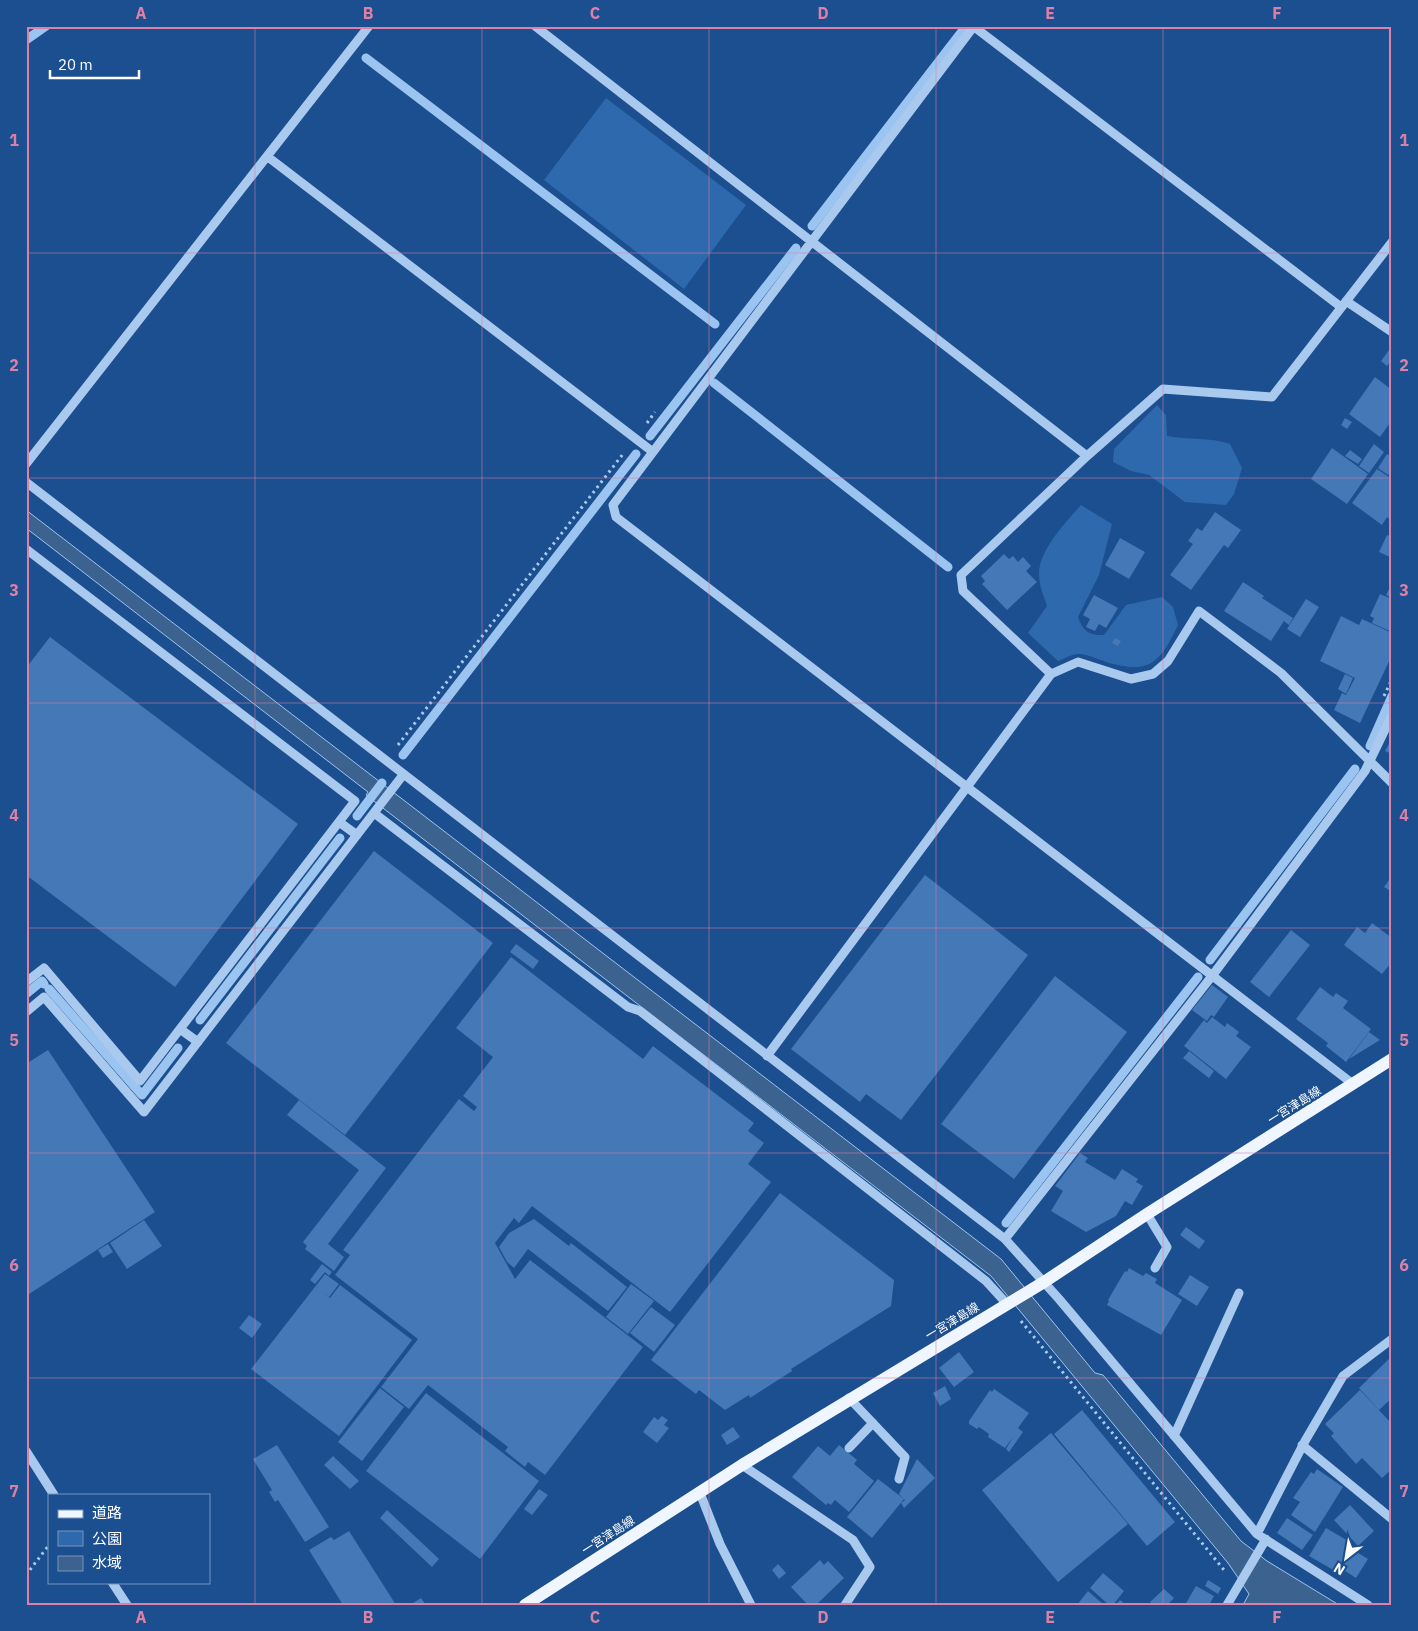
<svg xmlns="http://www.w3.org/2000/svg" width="1418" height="1631" font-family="'IBM Plex Sans','Noto Sans JP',sans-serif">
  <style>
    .green { fill: #2e69ad }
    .water { fill: #3c6290; stroke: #9cc4f0 }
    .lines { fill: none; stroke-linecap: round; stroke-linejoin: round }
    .stream { stroke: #9cc4f0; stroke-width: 9 }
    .building { fill: #4478b7 }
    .path { stroke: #a9c9ee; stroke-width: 3; stroke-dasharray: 2.5 4; stroke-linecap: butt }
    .minor { stroke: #a9c9ee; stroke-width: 9 }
    .major { stroke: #f0f6ff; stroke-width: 12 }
    .grid { fill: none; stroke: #dd80a5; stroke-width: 1; stroke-opacity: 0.55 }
    .labels { text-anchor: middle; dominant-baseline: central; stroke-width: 4; stroke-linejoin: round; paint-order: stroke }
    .street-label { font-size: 12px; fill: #fff; stroke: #1b4f8f }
    .neatline { fill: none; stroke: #dd80a5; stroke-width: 2 }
    .grid-label { font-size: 16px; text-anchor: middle; font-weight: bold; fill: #dd80a5 }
  </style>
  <rect width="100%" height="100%" fill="#1b4f8f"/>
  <!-- green -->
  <path class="green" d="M 606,98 L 746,205 L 684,289 L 544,180 Z
    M 1157,405 L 1166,415 L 1167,436 C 1189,440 1209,437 1230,444 L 1242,468 L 1234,494 L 1226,505 L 1185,502 L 1149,475 L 1131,471 L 1113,462 L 1114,449 Z
    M 1081,505 L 1112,524 L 1099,575 L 1078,617 C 1083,631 1089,636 1104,635 L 1126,605 L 1162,597 L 1173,607 L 1178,625 C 1160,663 1150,675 1106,662 C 1098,659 1089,655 1080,654 C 1073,653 1064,659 1058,661 L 1028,633 L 1047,606 C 1044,597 1039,585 1039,575 C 1038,551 1066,522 1081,505 Z"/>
  <!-- water -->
  <path class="water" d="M 26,510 L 1001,1259 L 1095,1373 L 1103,1375 L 1241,1541 L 1267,1561 L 1339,1605 L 1243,1605 L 1249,1594 L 1228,1563 L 991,1276 L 366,795 L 368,792 L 26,528 Z"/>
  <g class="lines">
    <!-- stream -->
    <path class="stream" d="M 26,40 L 46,26
      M 366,58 L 715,324
      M 812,226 L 963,30
      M 714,383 L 948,567
      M 650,436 L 796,248
      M 1370,746 L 1392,696
      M 403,755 L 636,454
      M 357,816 L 382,783
      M 1210,960 L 1355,769
      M 49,989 L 142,1095 L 178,1048
      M 26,994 L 42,981 L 44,984
      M 200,1020 L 340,838
      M 1006,1223 L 1198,977"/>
  </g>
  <!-- building -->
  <path class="building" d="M 1392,346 L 1392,360 L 1387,366 L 1381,361 Z
    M 1375,377 L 1392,390 L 1392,420 L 1380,437 L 1349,414 Z
    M 1345,418 L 1352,422 L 1347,429 L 1341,425 Z
    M 1374,444 L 1384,452 L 1369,473 L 1359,466 Z
    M 1332,448 L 1368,474 L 1347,504 L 1311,479 Z
    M 1350,450 L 1362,459 L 1358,464 L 1345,456 Z
    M 1387,454 L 1392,457 L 1392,471 L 1388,475 L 1378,468 Z
    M 1377,469 L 1389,477 L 1392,473 L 1392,521 L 1387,517 L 1382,525 L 1352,503 Z
    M 1215,512 L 1241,530 L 1228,548 L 1224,545 L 1191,590 L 1170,575 L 1193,544 L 1188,541 L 1197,528 L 1202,531 Z
    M 1387,535 L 1392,537 L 1392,558 L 1379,552 Z
    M 1120,538 L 1145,552 L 1129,579 L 1105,565 Z
    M 1004,554 L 1009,559 L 1013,556 L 1018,562 L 1023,557 L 1031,566 L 1026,571 L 1037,582 L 1007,610 L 982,584 L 985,581 L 981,576 Z
    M 1243,582 L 1264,596 L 1262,598 L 1293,618 L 1289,625 L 1284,621 L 1271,641 L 1224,611 Z
    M 1392,583 L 1392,598 L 1386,595 Z
    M 1380,594 L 1392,599 L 1392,632 L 1372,623 L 1374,618 L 1370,616 Z
    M 1094,595 L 1118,608 L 1106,628 L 1099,624 L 1095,631 L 1086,627 L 1090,619 L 1083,615 Z
    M 1306,599 L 1319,607 L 1300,637 L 1287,629 Z
    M 1341,616 L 1359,625 L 1362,619 L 1392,633 L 1392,655 L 1360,723 L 1334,710 L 1342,693 L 1346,695 L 1355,678 L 1320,661 Z
    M 50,637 L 298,824 L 175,987 L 26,875 L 26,668 Z
    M 1115,638 L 1121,641 L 1118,646 L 1112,643 Z
    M 1345,674 L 1353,678 L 1346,694 L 1338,689 Z
    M 1392,738 L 1392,754 L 1385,751 Z
    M 374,851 L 493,943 L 345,1135 L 226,1043 Z
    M 925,875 L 1028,955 L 901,1120 L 866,1094 L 860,1102 L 791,1049 Z
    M 1392,876 L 1392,892 L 1384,887 Z
    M 1372,923 L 1392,938 L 1392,962 L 1382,974 L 1344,945 L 1357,927 L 1365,933 Z
    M 1291,930 L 1310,945 L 1269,997 L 1250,982 Z
    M 516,944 L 539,961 L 533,969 L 510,952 Z
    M 511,957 L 643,1059 L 653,1046 L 754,1123 L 748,1131 L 764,1143 L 748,1164 L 771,1182 L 670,1312 L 532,1206 L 519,1223 L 514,1218 L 495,1243 L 515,1279 L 530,1260 L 643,1347 L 545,1475 L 528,1462 L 525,1467 L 505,1451 L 508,1447 L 428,1385 L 409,1409 L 381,1387 L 418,1339 L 335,1275 L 350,1255 L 343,1250 L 459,1099 L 474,1111 L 477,1107 L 463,1096 L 493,1057 L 456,1028 Z
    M 1055,976 L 1127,1032 L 1014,1179 L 941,1124 Z
    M 1212,985 L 1228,997 L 1214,1017 L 1211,1015 L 1207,1021 L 1192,1010 Z
    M 1320,987 L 1333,997 L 1336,993 L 1348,1001 L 1343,1008 L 1371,1029 L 1346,1062 L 1326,1046 L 1328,1043 L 1296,1019 Z
    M 1212,1017 L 1225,1027 L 1227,1023 L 1239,1032 L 1236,1036 L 1251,1047 L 1226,1079 L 1184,1046 L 1204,1020 L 1207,1023 Z
    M 1369,1032 L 1380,1040 L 1349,1059 Z
    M 48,1050 L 155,1212 L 26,1296 L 26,1064 Z
    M 1189,1051 L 1214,1071 L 1209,1078 L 1183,1058 Z
    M 299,1100 L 386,1168 L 328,1244 L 344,1257 L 334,1271 L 305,1249 L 307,1246 L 303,1242 L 359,1170 L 287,1115 Z
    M 1080,1153 L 1088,1158 L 1085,1162 L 1115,1180 L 1122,1169 L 1138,1179 L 1136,1182 L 1143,1186 L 1132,1205 L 1125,1201 L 1116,1216 L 1086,1232 L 1051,1211 L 1063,1191 L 1055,1186 Z
    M 780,1193 L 894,1280 L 891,1306 L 791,1369 L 792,1371 L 750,1398 L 749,1395 L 725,1410 L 699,1390 L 696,1394 L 651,1360 Z
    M 534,1219 L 569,1246 L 571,1243 L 627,1287 L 608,1311 L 528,1249 L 514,1268 L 507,1262 L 499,1247 L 509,1233 Z
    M 144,1220 L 162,1246 L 127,1269 L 110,1243 Z
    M 1186,1227 L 1205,1241 L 1199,1249 L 1180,1235 Z
    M 108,1244 L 113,1252 L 103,1258 L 98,1250 Z
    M 322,1264 L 332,1272 L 329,1276 L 325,1272 L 315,1284 L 310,1280 Z
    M 1129,1268 L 1143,1276 L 1146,1273 L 1157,1279 L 1155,1283 L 1182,1300 L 1161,1335 L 1107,1305 L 1109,1301 L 1108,1300 L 1125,1271 L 1127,1272 Z
    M 325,1274 L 339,1284 L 329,1297 L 323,1293 L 330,1298 L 340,1285 L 412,1340 L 339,1436 L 251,1369 Z
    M 1190,1275 L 1209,1287 L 1197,1306 L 1178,1294 Z
    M 631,1284 L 654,1301 L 628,1334 L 606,1317 Z
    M 651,1307 L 675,1325 L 654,1352 L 630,1333 Z
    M 249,1315 L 262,1324 L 252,1338 L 239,1328 Z
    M 959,1352 L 974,1372 L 954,1387 L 939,1368 Z
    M 1392,1356 L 1392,1398 L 1379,1410 L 1359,1388 Z
    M 945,1386 L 951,1399 L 940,1406 L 933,1393 Z
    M 380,1388 L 404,1407 L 362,1461 L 338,1442 Z
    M 994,1389 L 1029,1413 L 1018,1428 L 1023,1432 L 1009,1452 L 1006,1449 L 1013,1437 L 1005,1448 L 988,1437 L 989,1434 L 979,1427 L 977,1429 L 969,1424 L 969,1421 L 990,1390 L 992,1392 Z
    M 1360,1390 L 1392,1424 L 1392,1469 L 1382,1478 L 1362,1458 L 1356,1464 L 1331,1436 L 1334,1433 L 1325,1424 Z
    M 426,1393 L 539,1481 L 480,1559 L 366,1471 Z
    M 1082,1410 L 1175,1522 L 1147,1546 L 1054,1434 Z
    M 662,1416 L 668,1420 L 664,1425 L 669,1428 L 657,1443 L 643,1432 L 654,1417 L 658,1420 Z
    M 733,1427 L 740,1437 L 727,1445 L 721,1435 Z
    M 1051,1433 L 1128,1524 L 1058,1582 L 982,1490 Z
    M 277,1445 L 329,1527 L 305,1542 L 278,1500 L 275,1502 L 269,1492 L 272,1490 L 253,1459 Z
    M 839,1445 L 857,1460 L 854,1464 L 874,1481 L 849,1512 L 835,1500 L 831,1505 L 828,1503 L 826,1505 L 792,1477 L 818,1446 L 830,1456 Z
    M 333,1456 L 359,1481 L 350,1489 L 324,1465 Z
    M 917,1459 L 935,1478 L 904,1508 L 901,1503 L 905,1500 L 899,1494 Z
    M 1317,1469 L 1343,1487 L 1315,1532 L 1291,1515 L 1300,1502 L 1293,1498 L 1311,1472 L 1314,1474 Z
    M 878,1479 L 904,1499 L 872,1538 L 847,1517 Z
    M 539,1489 L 548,1495 L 532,1515 L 524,1509 Z
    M 1350,1505 L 1374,1531 L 1358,1546 L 1334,1520 Z
    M 387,1510 L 439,1559 L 432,1567 L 380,1518 Z
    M 1287,1518 L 1313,1535 L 1302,1550 L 1277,1533 Z
    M 1326,1528 L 1350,1542 L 1347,1546 L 1368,1559 L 1356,1578 L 1345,1571 L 1342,1575 L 1309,1556 Z
    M 349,1531 L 396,1605 L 343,1605 L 309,1550 L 331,1537 L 334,1540 Z
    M 820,1560 L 824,1565 L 828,1561 L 844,1578 L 816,1605 L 808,1605 L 791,1587 Z
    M 778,1564 L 786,1573 L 779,1579 L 772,1570 Z
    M 1103,1573 L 1124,1591 L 1113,1605 L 1109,1605 L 1090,1588 Z
    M 1208,1580 L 1221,1588 L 1218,1594 L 1205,1586 Z
    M 1196,1586 L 1214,1596 L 1209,1605 L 1185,1605 Z
    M 1164,1589 L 1174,1598 L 1167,1605 L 1153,1605 L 1150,1602 Z
    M 1088,1591 L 1104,1605 L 1077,1605 Z
    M 421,1598 L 426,1605 L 410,1605 Z
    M 1120,1600 L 1126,1605 L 1116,1605 Z"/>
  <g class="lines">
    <!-- path -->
    <path class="path" d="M 647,423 L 655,412
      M 1384,696 L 1392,679
      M 398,745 L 623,454
      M 1021,1321 L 1224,1570
      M 26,1575 L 49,1545"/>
    <!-- minor -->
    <path class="minor" d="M 535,26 L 1087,456
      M 973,26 L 1341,307
      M 974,26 L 613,505 L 616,517 L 1353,1084
      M 268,157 L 653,452
      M 1346,301 L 1392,332
      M 26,464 L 369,26
      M 26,482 L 1005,1239 L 1059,1299 L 1257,1534 L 1368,1605
      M 26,549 L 355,801 L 140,1081 L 44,968 L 26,982
      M 1051,674 L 1078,662 L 1131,679 L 1153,674 L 1168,661 L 1199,611 L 1281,673 L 1392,783
      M 374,813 L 628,1007 L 640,1011 L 986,1281 L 1007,1304
      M 339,822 L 357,835
      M 26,1012 L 44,997 L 144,1112 L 403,775
      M 180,1029 L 198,1042
      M 767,1056 L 1051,674 L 963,591 L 961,575 L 1087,456 L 1163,389 L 1272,397 L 1392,242
      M 1147,1214 L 1167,1247 L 1155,1268
      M 1005,1239 L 1212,976 L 1365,771 L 1392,715
      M 849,1398 L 905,1457 L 899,1479
      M 1174,1436 L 1239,1293
      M 1302,1445 L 1392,1519
      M 849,1448 L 873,1423
      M 26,1451 L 54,1495
      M 742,1465 L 853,1540 L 870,1567 L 845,1605
      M 700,1493 L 720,1544 L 751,1605
      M 1257,1534 L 1305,1441 L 1343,1376 L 1392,1339
      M 112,1582 L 127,1605
      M 1227,1605 L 1266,1539"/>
    <!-- major -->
    <path class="major" d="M 525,1605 L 742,1465 L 1044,1282 L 1147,1214 L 1392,1059"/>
  </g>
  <!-- grid -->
  <path class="grid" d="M 255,26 L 255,1605M 482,26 L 482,1605M 709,26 L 709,1605M 936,26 L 936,1605M 1163,26 L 1163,1605M 26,253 L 1392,253M 26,478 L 1392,478M 26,703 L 1392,703M 26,928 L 1392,928M 26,1153 L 1392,1153M 26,1378 L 1392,1378"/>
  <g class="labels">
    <!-- street labels -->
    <g class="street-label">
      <text transform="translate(1294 1105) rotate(-32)">一宮津島線</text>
      <text transform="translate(952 1321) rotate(-31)">一宮津島線</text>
      <text transform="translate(608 1535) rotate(-33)">一宮津島線</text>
    </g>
  </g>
  <!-- border -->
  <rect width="1418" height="1631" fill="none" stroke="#1b4f8f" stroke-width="55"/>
  <!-- legend -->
  <rect x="48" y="1494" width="162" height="90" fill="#1b4f8f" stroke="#7695bc"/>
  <rect x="58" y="1510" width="25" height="8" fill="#f0f6ff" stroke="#7695bc"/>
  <text x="92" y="1518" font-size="15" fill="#ffffff">道路</text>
  <rect x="58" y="1531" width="25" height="15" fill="#2e69ad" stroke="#7695bc"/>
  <text x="92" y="1544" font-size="15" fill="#ffffff">公園</text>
  <rect x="58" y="1556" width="25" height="15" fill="#3c6290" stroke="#7695bc"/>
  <text x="92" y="1568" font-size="15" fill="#ffffff">水域</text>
  <!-- north arrow -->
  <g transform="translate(1346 1558) rotate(211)" stroke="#1b4f8f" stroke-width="4" paint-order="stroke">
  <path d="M0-4L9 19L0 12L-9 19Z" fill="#ffffff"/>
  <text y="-8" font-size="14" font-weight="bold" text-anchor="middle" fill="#ffffff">N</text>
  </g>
  <!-- scale -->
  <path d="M50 70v8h89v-8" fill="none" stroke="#ffffff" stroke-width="2.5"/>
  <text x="58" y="70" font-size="15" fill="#ffffff" stroke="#1b4f8f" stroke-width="4" paint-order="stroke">20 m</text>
  <rect x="28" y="28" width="1362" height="1576" class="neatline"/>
  <g class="grid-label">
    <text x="141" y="19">A</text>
    <text x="368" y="19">B</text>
    <text x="595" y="19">C</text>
    <text x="823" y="19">D</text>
    <text x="1050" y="19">E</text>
    <text x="1277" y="19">F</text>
    <text x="14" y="146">1</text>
    <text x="1404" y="146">1</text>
    <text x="14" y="371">2</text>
    <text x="1404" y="371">2</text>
    <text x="14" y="596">3</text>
    <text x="1404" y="596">3</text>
    <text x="14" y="821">4</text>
    <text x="1404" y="821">4</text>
    <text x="14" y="1046">5</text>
    <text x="1404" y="1046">5</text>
    <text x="14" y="1271">6</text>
    <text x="1404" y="1271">6</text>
    <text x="14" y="1497">7</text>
    <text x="1404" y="1497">7</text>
    <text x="141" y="1623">A</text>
    <text x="368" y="1623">B</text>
    <text x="595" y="1623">C</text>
    <text x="823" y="1623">D</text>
    <text x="1050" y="1623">E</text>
    <text x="1277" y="1623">F</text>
  </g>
</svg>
